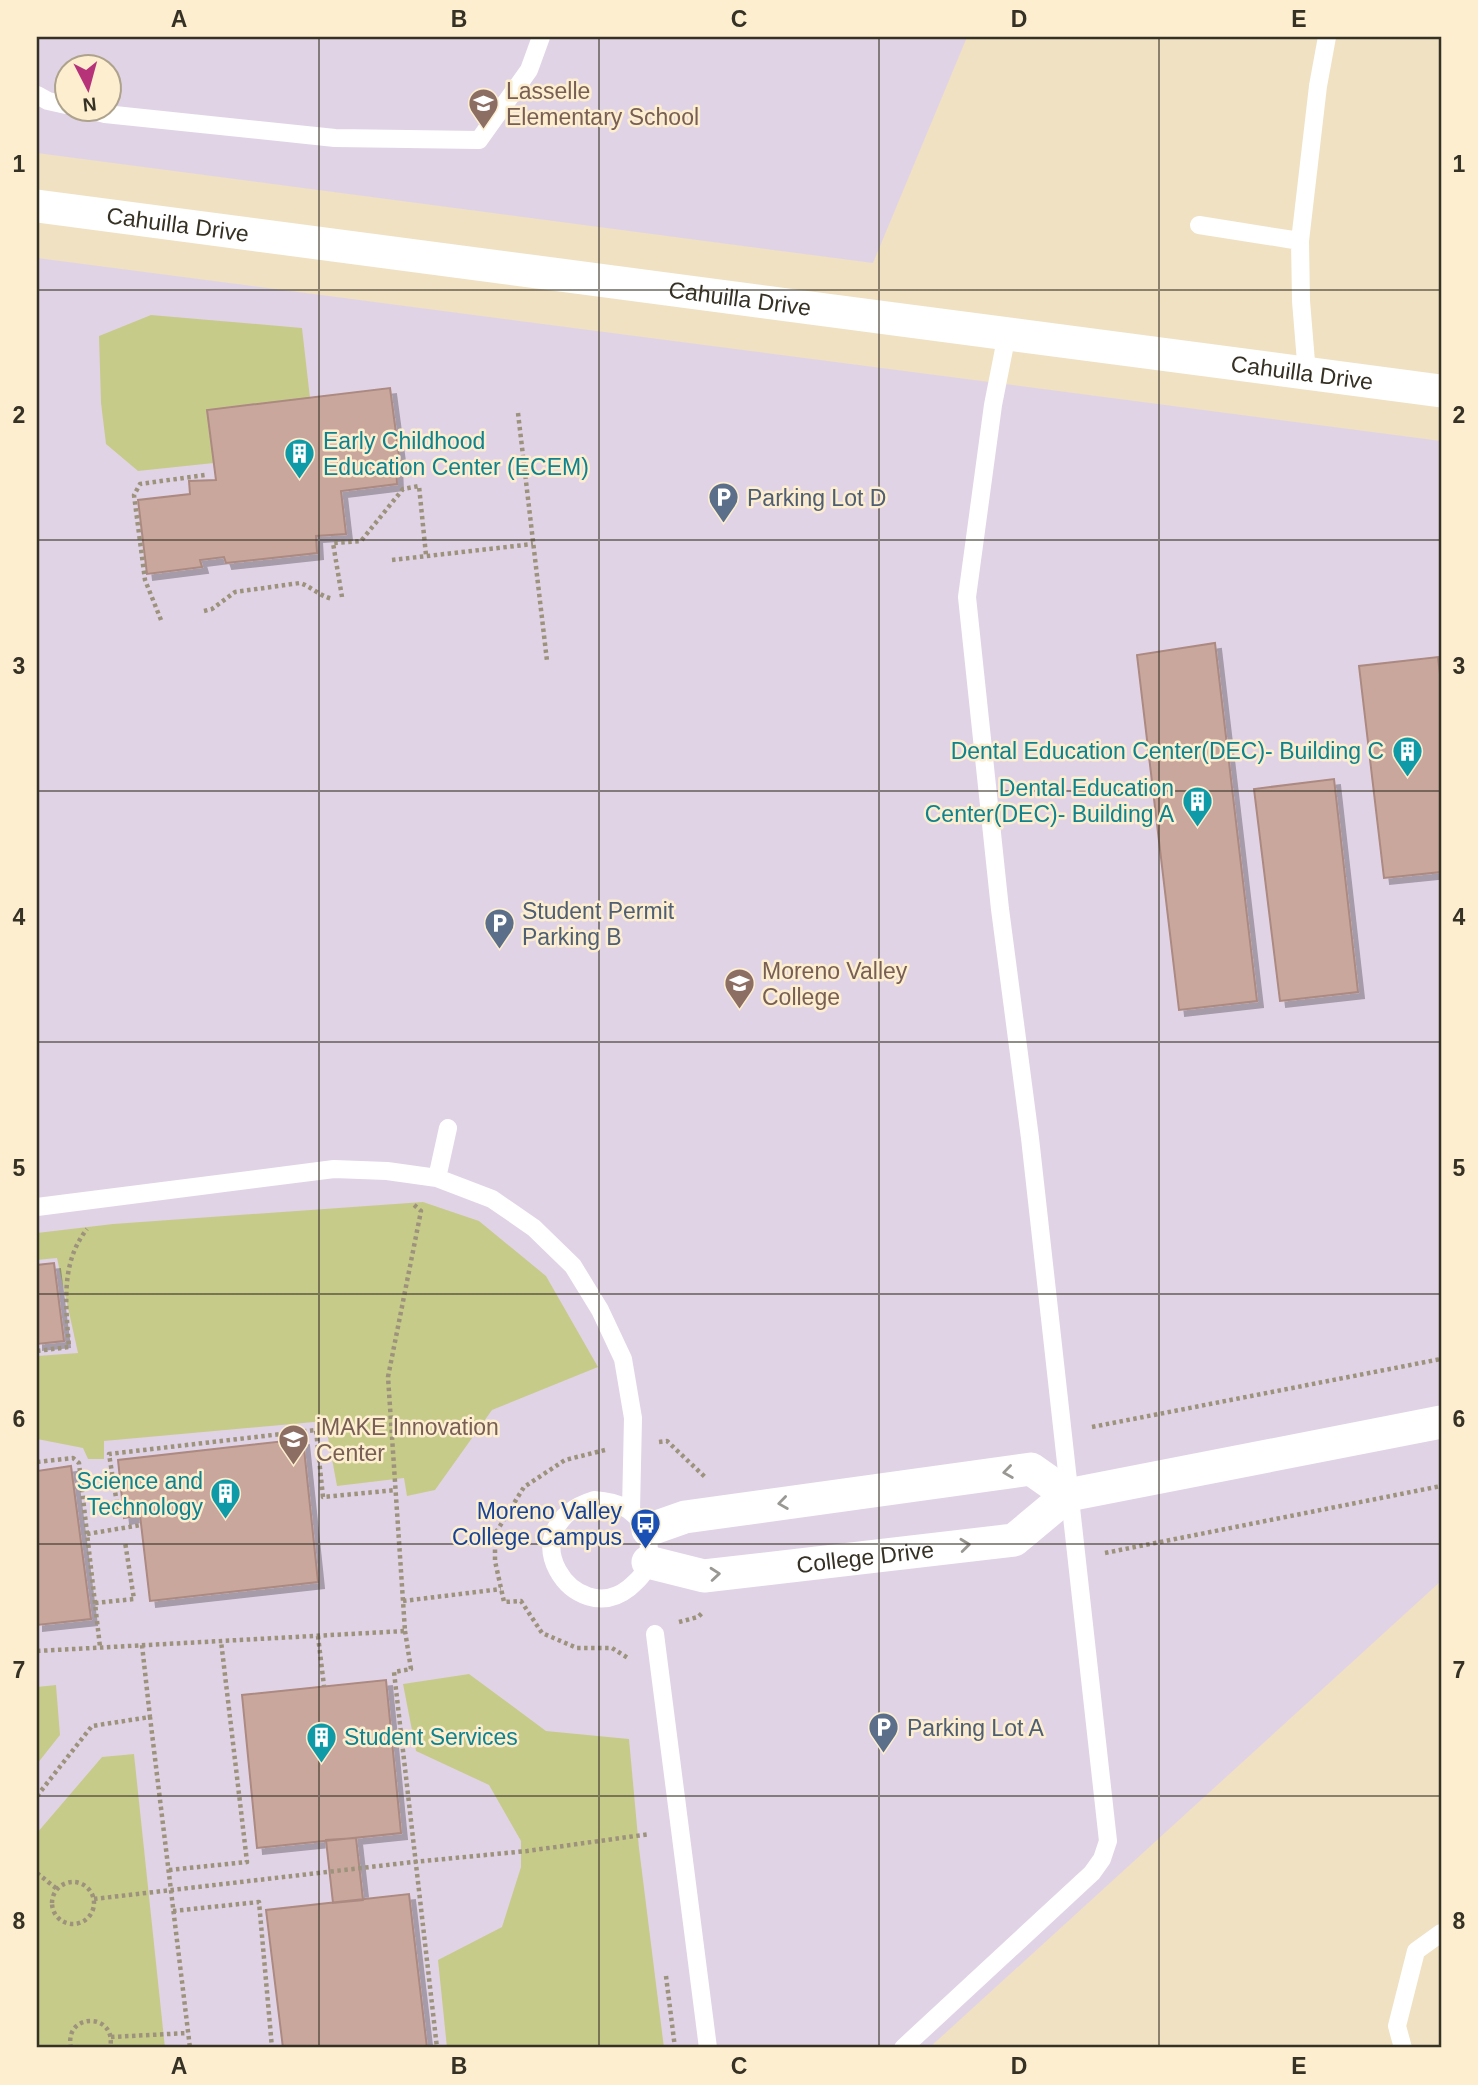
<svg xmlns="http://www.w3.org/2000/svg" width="1478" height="2085" font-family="Arial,sans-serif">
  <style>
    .education { fill: #e1d3e6; fill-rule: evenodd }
    .green { fill: #c7cb8a }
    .building { fill: #caa79d; stroke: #ac8a81; stroke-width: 2; filter: url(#shadow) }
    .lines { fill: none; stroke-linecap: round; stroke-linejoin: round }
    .path { stroke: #9d937c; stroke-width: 4.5; stroke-dasharray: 3.5 3.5; stroke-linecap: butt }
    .lane { stroke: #fff; stroke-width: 18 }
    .street { stroke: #fff; stroke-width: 33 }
    .oneway { stroke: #9a9892 }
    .grid { fill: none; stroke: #363125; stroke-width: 2; stroke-opacity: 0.55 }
    .labels { text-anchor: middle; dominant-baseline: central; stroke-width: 5; stroke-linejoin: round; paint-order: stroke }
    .education-label { font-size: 23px; fill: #785e54; stroke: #fceecf; text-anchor: start }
    .street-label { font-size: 23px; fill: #363125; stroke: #fceecf }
    .culture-label { font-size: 23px; fill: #0d838f; stroke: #fceecf; text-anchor: end }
    .service-label { font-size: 23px; fill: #4e5e75; stroke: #fceecf; text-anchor: start }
    .transit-label { font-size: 23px; fill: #164399; stroke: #fceecf; text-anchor: end }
    .neatline { fill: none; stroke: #363125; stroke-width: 2.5 }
    .grid-label { font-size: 23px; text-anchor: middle; font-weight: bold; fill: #363125 }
  </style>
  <defs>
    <filter id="shadow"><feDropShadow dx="6" dy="6" stdDeviation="0" flood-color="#0004"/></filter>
  </defs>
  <rect width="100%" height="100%" fill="#efe1c2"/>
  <!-- education -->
  <path class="education" d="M 37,37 L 967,37 L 873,263 L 37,153 ZM 66,66 L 108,66 L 108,108 L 66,108 Z
    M 37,258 L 1441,441 L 1441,1581 L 929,2048 L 37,2048 Z"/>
  <!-- green -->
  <path class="green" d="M 151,315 L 302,328 L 310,398 L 208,410 L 214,463 L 138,471 L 106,444 L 101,403 L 99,336 Z
    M 423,1202 L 479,1221 L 546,1276 L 598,1367 L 492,1410 L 435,1490 L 407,1496 L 404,1478 L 337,1486 L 325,1421 L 104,1441 L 104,1459 L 88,1459 L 83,1448 L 37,1439 L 37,1356 L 78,1353 L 57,1258 L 37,1260 L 37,1233 L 113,1224 Z
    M 469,1674 L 546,1731 L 629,1739 L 639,1848 L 664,2048 L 447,2048 L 438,1960 L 502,1927 L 521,1867 L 521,1841 L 489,1785 L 416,1751 L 403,1684 Z
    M 56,1685 L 60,1735 L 37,1764 L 37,1687 Z
    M 134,1754 L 165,2048 L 42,2048 L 37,2044 L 37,1833 L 102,1757 Z"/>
  <!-- building -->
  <path class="building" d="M 390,388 L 400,463 L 396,463 L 397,484 L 341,491 L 346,534 L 316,536 L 317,553 L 226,563 L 224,557 L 200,560 L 202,567 L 147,574 L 138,500 L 190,494 L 189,481 L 216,480 L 207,410 Z
    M 1215,643 L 1257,1001 L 1179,1010 L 1137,655 Z
    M 1438,657 L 1441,683 L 1441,872 L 1384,878 L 1359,666 Z
    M 1334,779 L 1358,992 L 1280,1001 L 1254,789 Z
    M 54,1263 L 64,1341 L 37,1344 L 37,1265 Z
    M 303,1439 L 318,1582 L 150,1601 L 140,1515 L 124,1518 L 118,1460 Z
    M 71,1466 L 91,1619 L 37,1625 L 37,1471 Z
    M 386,1680 L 401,1833 L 257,1848 L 242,1695 Z
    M 356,1838 L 363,1900 L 333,1903 L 326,1840 Z
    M 409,1894 L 427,2048 L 283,2048 L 266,1910 Z"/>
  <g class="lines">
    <!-- path -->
    <path class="path" d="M 518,413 L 547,661
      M 392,560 L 533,544
      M 342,597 L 333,543 L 361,541 L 403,489 L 419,486 L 426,555
      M 204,611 L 212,609 L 235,592 L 300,583 C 312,587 319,596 333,599
      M 161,620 L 145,580 L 134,495 L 140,484 L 205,475
      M 37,1351 L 69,1347 C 66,1306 60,1263 87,1229
      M 1092,1427 L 1441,1359
      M 659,1442 L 667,1441 L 705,1477
      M 605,1450 L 565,1460 L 524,1487 L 495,1534 L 495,1561 L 504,1602 L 521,1601 L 542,1633 L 577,1648 L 612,1648 L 628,1658
      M 37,1462 L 73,1458 L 79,1463 L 100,1647
      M 118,1510 L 109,1454 L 316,1430 L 323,1497 L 396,1490
      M 87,1534 L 141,1525
      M 1105,1553 L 1441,1486
      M 403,1601 L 501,1589
      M 95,1603 L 134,1599 L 125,1542
      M 679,1622 L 698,1617 L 703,1612
      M 405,1631 L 411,1669 L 394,1672 L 437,2048
      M 318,1636 L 324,1686
      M 142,1645 L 150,1717
      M 37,1651 L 405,1631 L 388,1377 L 421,1211 L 413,1204
      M 37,1796 L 92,1726 L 150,1717 L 190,2048
      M 169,1870 L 247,1862 L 221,1641
      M 37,1873 L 57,1889
      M52 1903a21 21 0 1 1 42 0a21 21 0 1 1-42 0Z
      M 94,1899 L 413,1862 L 527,1851 L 650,1834
      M 173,1911 L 259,1902 L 272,2048
      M 666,1976 L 675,2048
      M 111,2037 L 188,2033
      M 71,2048 C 63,2012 118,2012 110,2048"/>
    <!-- lane -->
    <path class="lane" d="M 37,95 L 48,101 L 66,105
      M 81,108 L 105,114 L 335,138 L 479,140 L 529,70 L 541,37
      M 1199,225 L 1300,241
      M 1307,374 L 1301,301 L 1300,241 L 1318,86 L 1327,37
      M 437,1178 L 448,1128
      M 37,1207 L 334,1169 L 387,1171 L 437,1178 L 492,1199 L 534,1228 L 573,1266 L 600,1310 L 623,1359 L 633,1418 L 631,1510
      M 594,1500 C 621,1502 632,1509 648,1530 C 648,1540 650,1553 648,1563 C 645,1574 637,1581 629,1588 C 575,1631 505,1528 594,1500 Z
      M 655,1634 L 708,2048
      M 903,2048 L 1092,1873 L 1102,1859 L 1108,1841 L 1030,1138 L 1000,909 L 967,597 L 993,405 L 1007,334
      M 1403,2048 L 1397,2026 L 1416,1951 L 1441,1933"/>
    <!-- street -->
    <g class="street">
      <path id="s1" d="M 37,206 L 1441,391"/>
      <path d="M 648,1530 L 685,1517 L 1031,1469 L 1068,1495"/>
      <path id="s2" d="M 648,1562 L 704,1576 L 1014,1540 L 1068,1495 L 1441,1422"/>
    </g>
  </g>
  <!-- one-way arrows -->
  <defs><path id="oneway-chevron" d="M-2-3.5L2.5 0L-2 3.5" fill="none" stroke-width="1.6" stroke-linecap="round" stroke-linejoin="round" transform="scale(1.75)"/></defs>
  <g class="oneway">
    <use href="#oneway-chevron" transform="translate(1008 1472) rotate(172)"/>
    <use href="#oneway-chevron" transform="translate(783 1503) rotate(172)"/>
    <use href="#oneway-chevron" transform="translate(965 1545) rotate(-6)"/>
    <use href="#oneway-chevron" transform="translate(715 1574) rotate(-5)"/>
  </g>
  <!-- grid -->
  <path class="grid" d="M 319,37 L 319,2048M 599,37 L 599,2048M 879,37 L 879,2048M 1159,37 L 1159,2048M 37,290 L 1441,290M 37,540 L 1441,540M 37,791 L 1441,791M 37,1042 L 1441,1042M 37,1294 L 1441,1294M 37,1544 L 1441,1544M 37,1796 L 1441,1796"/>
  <!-- icons -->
  <defs>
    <symbol id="school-pin" viewBox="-11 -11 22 30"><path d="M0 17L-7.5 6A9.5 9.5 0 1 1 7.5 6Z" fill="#8d6e63" stroke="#fceecf"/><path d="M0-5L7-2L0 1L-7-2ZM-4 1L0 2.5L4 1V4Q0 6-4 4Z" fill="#fff"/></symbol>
    <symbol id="building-pin" viewBox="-11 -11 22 30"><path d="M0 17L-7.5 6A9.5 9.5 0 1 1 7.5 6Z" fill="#0f9aa8" stroke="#fceecf"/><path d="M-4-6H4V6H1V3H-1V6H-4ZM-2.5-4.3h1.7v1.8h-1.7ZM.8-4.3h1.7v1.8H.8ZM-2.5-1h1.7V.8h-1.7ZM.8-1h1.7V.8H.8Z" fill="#fff"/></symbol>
    <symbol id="parking-pin" viewBox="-11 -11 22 30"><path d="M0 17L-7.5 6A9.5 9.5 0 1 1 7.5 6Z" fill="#5c6f8a" stroke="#fceecf"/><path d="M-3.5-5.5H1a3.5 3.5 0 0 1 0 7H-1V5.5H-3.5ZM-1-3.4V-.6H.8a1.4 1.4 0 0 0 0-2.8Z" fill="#fff"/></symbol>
    <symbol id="university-pin" viewBox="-11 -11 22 30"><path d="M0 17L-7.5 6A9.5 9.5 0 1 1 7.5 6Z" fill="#8d6e63" stroke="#fceecf"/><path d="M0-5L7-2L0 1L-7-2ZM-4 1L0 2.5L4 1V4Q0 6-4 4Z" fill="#fff"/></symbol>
    <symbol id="bus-pin" viewBox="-11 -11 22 30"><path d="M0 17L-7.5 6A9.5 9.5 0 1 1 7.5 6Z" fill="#1a4fb4" stroke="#fceecf"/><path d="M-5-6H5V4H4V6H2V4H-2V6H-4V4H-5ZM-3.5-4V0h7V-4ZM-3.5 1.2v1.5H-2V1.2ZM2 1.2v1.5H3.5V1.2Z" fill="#fff"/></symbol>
  </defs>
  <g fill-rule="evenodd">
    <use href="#school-pin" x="466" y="86" width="35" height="47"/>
    <use href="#building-pin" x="282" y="436" width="35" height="47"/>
    <use href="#parking-pin" x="706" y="480" width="35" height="47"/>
    <use href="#building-pin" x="1390" y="734" width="35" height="47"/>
    <use href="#building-pin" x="1180" y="784" width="35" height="47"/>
    <use href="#parking-pin" x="482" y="906" width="35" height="47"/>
    <use href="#university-pin" x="722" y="966" width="35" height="47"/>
    <use href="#university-pin" x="276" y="1422" width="35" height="47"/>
    <use href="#building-pin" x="208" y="1476" width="35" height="47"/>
    <use href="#bus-pin" x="628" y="1506" width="35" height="47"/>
    <use href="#parking-pin" x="866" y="1710" width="35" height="47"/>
    <use href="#building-pin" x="304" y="1720" width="35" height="47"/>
  </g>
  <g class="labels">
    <!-- education labels -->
    <g class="education-label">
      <text x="506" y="91">Lasselle<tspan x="506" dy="26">Elementary School</tspan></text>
      <text x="762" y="971">Moreno Valley<tspan x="762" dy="26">College</tspan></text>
      <text x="316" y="1427">iMAKE Innovation<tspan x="316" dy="26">Center</tspan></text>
    </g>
    <!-- street labels -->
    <g class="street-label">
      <text stroke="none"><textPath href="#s1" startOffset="142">Cahuilla Drive</textPath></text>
      <text stroke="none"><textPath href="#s1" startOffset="709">Cahuilla Drive</textPath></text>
      <text stroke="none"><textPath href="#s1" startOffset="1276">Cahuilla Drive</textPath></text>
      <text stroke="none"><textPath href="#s2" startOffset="220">College Drive</textPath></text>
    </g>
    <!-- culture labels -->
    <g class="culture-label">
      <text x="323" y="441" text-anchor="start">Early Childhood<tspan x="323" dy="26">Education Center (ECEM)</tspan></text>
      <text x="1384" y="751">Dental Education Center(DEC)- Building C</text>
      <text x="1174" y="788">Dental Education<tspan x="1174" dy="26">Center(DEC)- Building A</tspan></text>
      <text x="203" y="1481">Science and<tspan x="203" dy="26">Technology</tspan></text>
      <text x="344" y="1737" text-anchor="start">Student Services</text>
    </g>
    <!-- service labels -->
    <g class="service-label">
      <text x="747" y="498">Parking Lot D</text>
      <text x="522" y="911">Student Permit<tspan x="522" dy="26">Parking B</tspan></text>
      <text x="907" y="1728">Parking Lot A</text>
    </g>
    <!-- transit labels -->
    <g class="transit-label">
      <text x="622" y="1511">Moreno Valley<tspan x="622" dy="26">College Campus</tspan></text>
    </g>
  </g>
  <!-- border -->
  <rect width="1478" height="2085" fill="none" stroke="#fceecf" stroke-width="77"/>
  <!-- north arrow -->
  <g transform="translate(88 88) rotate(174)"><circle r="33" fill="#fceecf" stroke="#ada28b" stroke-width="2"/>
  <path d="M0-5L12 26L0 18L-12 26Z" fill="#b73379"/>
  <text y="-10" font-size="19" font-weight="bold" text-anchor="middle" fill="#363125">N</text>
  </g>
  <rect x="38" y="38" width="1402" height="2008" class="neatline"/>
  <g class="grid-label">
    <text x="179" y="27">A</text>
    <text x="459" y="27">B</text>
    <text x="739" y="27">C</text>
    <text x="1019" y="27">D</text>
    <text x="1299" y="27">E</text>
    <text x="19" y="172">1</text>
    <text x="1459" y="172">1</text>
    <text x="19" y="423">2</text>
    <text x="1459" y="423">2</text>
    <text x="19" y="674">3</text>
    <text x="1459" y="674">3</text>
    <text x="19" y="925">4</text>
    <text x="1459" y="925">4</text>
    <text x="19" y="1176">5</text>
    <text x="1459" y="1176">5</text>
    <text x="19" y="1427">6</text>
    <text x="1459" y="1427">6</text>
    <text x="19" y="1678">7</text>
    <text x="1459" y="1678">7</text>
    <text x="19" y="1929">8</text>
    <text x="1459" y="1929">8</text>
    <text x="179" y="2074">A</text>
    <text x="459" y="2074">B</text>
    <text x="739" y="2074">C</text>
    <text x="1019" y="2074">D</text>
    <text x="1299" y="2074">E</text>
  </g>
</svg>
